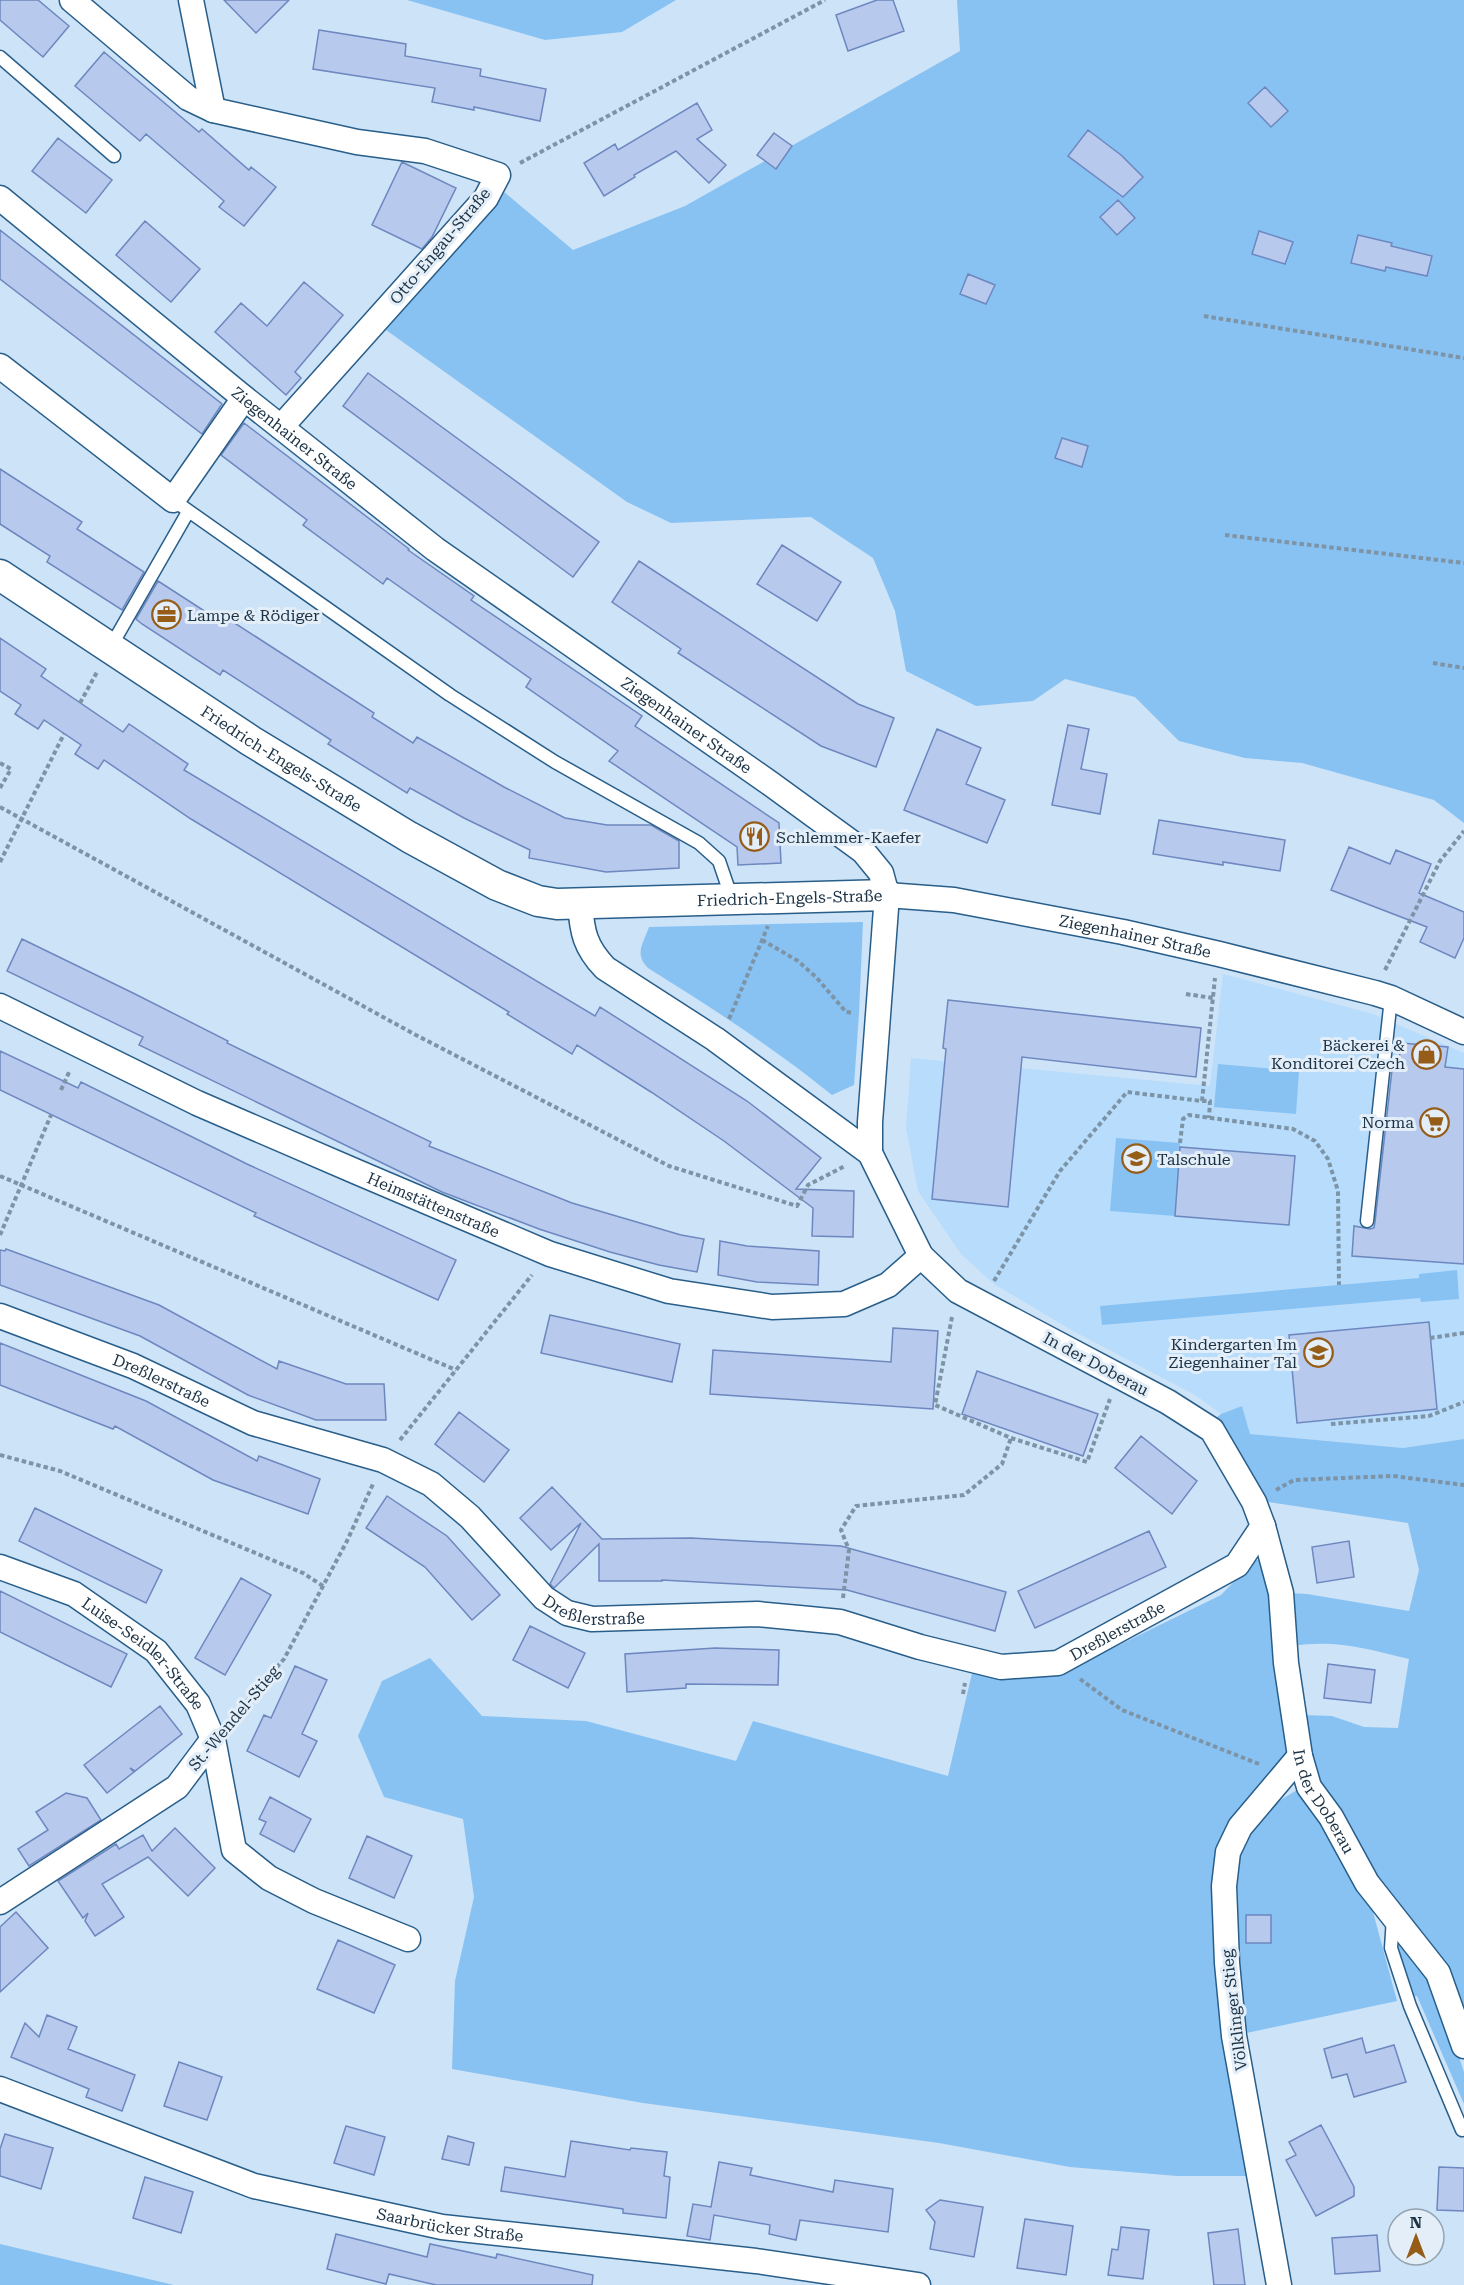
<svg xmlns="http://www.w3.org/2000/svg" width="1464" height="2285" font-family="'Roboto Serif',serif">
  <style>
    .built { fill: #b7dcfc }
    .green { fill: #88c2f3 }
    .building { fill: #b8c9ee; stroke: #6d87bf; stroke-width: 1.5 }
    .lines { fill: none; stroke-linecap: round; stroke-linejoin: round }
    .service-casing { stroke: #285e89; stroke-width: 15 }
    .minor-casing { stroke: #285e89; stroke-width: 27 }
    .tertiary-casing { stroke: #285e89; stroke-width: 33 }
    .path { stroke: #7d94a7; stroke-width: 4; stroke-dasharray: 4.5 3; stroke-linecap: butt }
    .service { stroke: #fff; stroke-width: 12 }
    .minor { stroke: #fff; stroke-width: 24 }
    .tertiary { stroke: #fff; stroke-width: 30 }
    .labels { text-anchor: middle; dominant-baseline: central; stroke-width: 6; stroke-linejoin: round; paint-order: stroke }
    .street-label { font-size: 16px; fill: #1c3346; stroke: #e3eef8 }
    .poi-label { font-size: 16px; fill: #1c3346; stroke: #e3eef8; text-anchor: start }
  </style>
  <rect width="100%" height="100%" fill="#cde3f7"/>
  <!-- built -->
  <path class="built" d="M 1223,974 L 1373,1014 L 1464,1053 L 1464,1439 L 1403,1448 L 1250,1434 L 1242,1406 L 1221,1414 L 1197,1396 L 1075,1332 L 994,1284 L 961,1254 L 918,1191 L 906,1128 L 911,1058 L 1210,1086 Z"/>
  <!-- green -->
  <path class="green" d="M 407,0 L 676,0 L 622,32 L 545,40 Z
    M 957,0 L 1464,0 L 1464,823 L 1434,800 L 1302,763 L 1245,758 L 1179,741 L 1135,697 L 1065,679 L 1033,701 L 976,706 L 906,671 L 895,611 L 873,558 L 811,517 L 671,523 L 627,502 L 386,330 L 504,192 L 573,250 L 685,206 L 960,51 Z
    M 863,922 L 859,1014 L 854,1085 L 832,1095 C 774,1048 712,1008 648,968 C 634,954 643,944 649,927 Z
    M 1218,1064 L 1299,1071 L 1296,1114 L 1214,1107 Z
    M 1116,1138 L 1180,1143 L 1175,1216 L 1110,1211 Z
    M 1457,1270 L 1459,1299 L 1421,1302 L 1420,1298 L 1102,1325 L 1100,1306 L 1419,1278 L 1419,1274 Z
    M 1242,1406 L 1250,1434 L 1403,1448 L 1464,1439 L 1464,2024 L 1417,1937 L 1317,1785 L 1303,1715 L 1332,1716 L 1364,1727 L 1398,1728 L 1409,1659 C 1368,1649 1335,1639 1292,1646 L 1288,1593 L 1307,1594 L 1409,1611 L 1419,1570 L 1408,1523 L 1262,1501 C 1253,1468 1236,1445 1211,1422 L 1221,1414 Z
    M 1255,1560 L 1263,1560 L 1268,1569 L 1289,1752 L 1233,1823 L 1224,2039 L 1230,2089 L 1239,2093 L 1249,2176 L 1177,2176 L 1070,2167 L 939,2143 L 643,2103 L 452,2069 L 455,1981 L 474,1897 L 463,1819 L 384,1797 L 358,1736 L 382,1681 L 430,1658 L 482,1716 L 586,1721 L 736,1761 L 753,1721 L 948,1776 L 973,1669 L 1070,1669 L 1221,1595 Z
    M 1300,1788 L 1346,1861 L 1373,1912 L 1397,2001 L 1242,2034 L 1234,1963 L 1234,1853 L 1269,1807 Z
    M 1397,1937 L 1436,1988 L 1464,2072 L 1464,2104 L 1417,1996 L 1412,1997 L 1400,1958 Z
    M 0,2244 L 174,2285 L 0,2285 Z"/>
  <!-- building -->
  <path class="building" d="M 0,0 L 38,0 L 69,26 L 43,57 L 0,20 Z
    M 224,0 L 289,0 L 256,33 Z
    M 877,0 L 893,0 L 904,31 L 848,51 L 836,15 Z
    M 319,30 L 406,44 L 405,56 L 481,69 L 480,76 L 546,89 L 540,121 L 474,107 L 474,110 L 432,102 L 435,88 L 313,69 Z
    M 104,52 L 199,132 L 202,129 L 249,170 L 251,167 L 276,187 L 244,226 L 219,207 L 224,201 L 146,134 L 140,141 L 75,86 Z
    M 1265,87 L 1288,111 L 1271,127 L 1248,103 Z
    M 697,103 L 712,130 L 697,139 L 726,165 L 709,183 L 676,151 L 634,175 L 635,177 L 604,196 L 584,163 L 615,144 L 618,150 Z
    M 1088,130 L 1121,155 L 1143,177 L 1123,197 L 1068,156 Z
    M 774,133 L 792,146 L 776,169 L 757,155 Z
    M 58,138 L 112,180 L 86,213 L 32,171 Z
    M 402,162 L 456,188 L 432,237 L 422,249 L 372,225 Z
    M 1118,200 L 1135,218 L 1117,235 L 1100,217 Z
    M 145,221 L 200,269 L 171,302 L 116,255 Z
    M 0,230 L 222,404 L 202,434 L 0,279 Z
    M 1259,231 L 1293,242 L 1285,264 L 1252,254 Z
    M 1358,235 L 1392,243 L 1391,246 L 1432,256 L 1427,276 L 1386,267 L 1385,271 L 1351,263 Z
    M 968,274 L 995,285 L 986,304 L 960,294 Z
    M 304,282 L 343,315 L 295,372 L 301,378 L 286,395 L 215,332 L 241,303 L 267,326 Z
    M 368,373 L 599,542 L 573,577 L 343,406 Z
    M 244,423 L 409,549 L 408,550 L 474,596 L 471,600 L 642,716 L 635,726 L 779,823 L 781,863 L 738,865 L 737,847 L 609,761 L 618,751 L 526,687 L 531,679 L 387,578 L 383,584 L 303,525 L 307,520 L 221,455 Z
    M 1062,438 L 1088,446 L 1082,467 L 1055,458 Z
    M 0,469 L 82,522 L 77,529 L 144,572 L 122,610 L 47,562 L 50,556 L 0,524 Z
    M 782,545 L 841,582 L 817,621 L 757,584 Z
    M 639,561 L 858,704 L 894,718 L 876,767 L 821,746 L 678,653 L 681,649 L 612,602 Z
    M 158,581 L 226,625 L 230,620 L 374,713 L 372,717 L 413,743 L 417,737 L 504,787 L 565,818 L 607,825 L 651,825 L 679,841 L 679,868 L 606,872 L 529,858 L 530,850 L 464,818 L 410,788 L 407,793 L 328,744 L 331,740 L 223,670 L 220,675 L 142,624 L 136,619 Z
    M 0,638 L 46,669 L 41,676 L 123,732 L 129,724 L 188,764 L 184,770 L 595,1016 L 600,1007 L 747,1101 L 821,1158 L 796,1189 L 854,1191 L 853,1237 L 812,1236 L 813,1208 L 724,1141 L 651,1092 L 577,1045 L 572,1054 L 507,1014 L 509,1012 L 191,819 L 104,760 L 98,769 L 75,754 L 81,745 L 44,720 L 38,729 L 15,714 L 21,705 L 0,691 Z
    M 1068,725 L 1089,729 L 1081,769 L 1107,774 L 1100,814 L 1052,805 Z
    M 937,729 L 981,748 L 966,784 L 1005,800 L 987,843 L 904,810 Z
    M 1159,820 L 1285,840 L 1280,871 L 1223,862 L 1223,865 L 1153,854 Z
    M 1349,847 L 1390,864 L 1396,850 L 1431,864 L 1419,893 L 1464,912 L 1464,938 L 1455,958 L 1420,942 L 1427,927 L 1331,890 Z
    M 22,939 L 133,993 L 228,1041 L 227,1043 L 431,1142 L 429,1146 L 572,1203 L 681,1235 L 704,1239 L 697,1272 L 659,1265 L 610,1252 L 539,1229 L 442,1192 L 139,1045 L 143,1037 L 7,971 Z
    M 948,1000 L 1201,1028 L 1196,1077 L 1022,1057 L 1008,1207 L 932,1199 L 946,1049 L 943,1048 Z
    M 1401,1043 L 1448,1047 L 1445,1067 L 1464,1069 L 1464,1264 L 1352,1256 L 1354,1226 L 1370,1229 L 1374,1228 L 1375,1222 L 1393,1061 L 1399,1061 Z
    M 0,1051 L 78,1088 L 81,1082 L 247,1164 L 456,1260 L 438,1300 L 254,1216 L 256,1213 L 0,1090 Z
    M 1180,1147 L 1295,1156 L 1289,1225 L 1175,1216 Z
    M 720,1241 L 747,1246 L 819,1251 L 818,1285 L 757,1282 L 718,1275 Z
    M 6,1249 L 159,1305 L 277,1369 L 279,1361 L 346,1384 L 384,1384 L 386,1420 L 316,1420 L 248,1395 L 140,1336 L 0,1285 L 0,1250 L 5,1251 Z
    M 550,1315 L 680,1344 L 672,1382 L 541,1353 Z
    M 1429,1322 L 1437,1409 L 1297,1423 L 1289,1335 Z
    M 893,1328 L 938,1331 L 933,1409 L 710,1394 L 713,1350 L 891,1362 Z
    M 0,1343 L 146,1401 L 257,1461 L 259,1456 L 320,1479 L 308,1514 L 213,1480 L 115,1426 L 113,1429 L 0,1385 Z
    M 977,1371 L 1098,1414 L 1083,1456 L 962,1414 Z
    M 459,1412 L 509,1450 L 484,1482 L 435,1444 Z
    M 1141,1436 L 1197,1481 L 1172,1514 L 1115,1468 Z
    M 552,1487 L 602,1539 L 691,1538 L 841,1546 L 1006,1592 L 995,1631 L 847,1590 L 662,1580 L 662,1581 L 599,1581 L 599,1544 L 554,1588 L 550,1584 L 581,1523 L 551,1550 L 520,1518 Z
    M 387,1496 L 447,1536 L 500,1595 L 472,1620 L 425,1567 L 366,1528 Z
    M 35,1508 L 162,1570 L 146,1603 L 19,1541 Z
    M 1149,1531 L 1166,1567 L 1035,1628 L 1018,1591 Z
    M 1349,1541 L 1354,1577 L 1317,1583 L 1312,1547 Z
    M 241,1578 L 271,1595 L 225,1675 L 195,1658 Z
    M 0,1591 L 127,1654 L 111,1687 L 0,1632 Z
    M 530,1626 L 585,1653 L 568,1688 L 513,1660 Z
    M 715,1648 L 779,1650 L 778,1685 L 686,1684 L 686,1688 L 627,1692 L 625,1654 Z
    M 1328,1664 L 1375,1670 L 1371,1703 L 1324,1698 Z
    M 295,1666 L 327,1680 L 302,1734 L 317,1741 L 299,1777 L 247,1751 L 264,1715 L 271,1718 Z
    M 160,1706 L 182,1734 L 135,1771 L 130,1768 L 134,1772 L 107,1793 L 84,1765 Z
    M 66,1793 L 87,1798 L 101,1820 L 29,1866 L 18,1849 L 48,1830 L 36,1812 Z
    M 270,1797 L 311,1819 L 294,1852 L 260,1834 L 266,1822 L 259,1819 Z
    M 175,1828 L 215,1868 L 188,1896 L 148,1857 L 102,1884 L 124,1917 L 95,1936 L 85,1921 L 88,1913 L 83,1918 L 58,1881 L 116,1844 L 119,1849 L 143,1835 L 152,1851 Z
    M 367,1836 L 412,1856 L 394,1898 L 349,1878 Z
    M 16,1912 L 48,1948 L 0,1992 L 0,1927 Z
    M 1246,1915 L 1271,1915 L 1271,1943 L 1246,1943 Z
    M 338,1940 L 395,1965 L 374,2013 L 317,1989 Z
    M 47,2015 L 77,2027 L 68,2049 L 135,2075 L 122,2111 L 86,2097 L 89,2089 L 11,2057 L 25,2023 L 39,2037 Z
    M 1362,2038 L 1366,2053 L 1394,2045 L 1406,2082 L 1354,2097 L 1347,2074 L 1332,2078 L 1324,2049 Z
    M 179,2062 L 222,2077 L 207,2120 L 164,2106 Z
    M 1321,2125 L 1354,2187 L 1354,2196 L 1316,2216 L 1286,2160 L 1296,2155 L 1289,2142 Z
    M 346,2126 L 385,2137 L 374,2175 L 334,2163 Z
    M 5,2134 L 53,2148 L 41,2189 L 0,2176 L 0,2149 Z
    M 448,2136 L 474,2143 L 469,2165 L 442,2159 Z
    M 571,2141 L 630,2150 L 631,2148 L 667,2152 L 664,2176 L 670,2177 L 666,2218 L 623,2213 L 623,2209 L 501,2191 L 505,2167 L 565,2177 Z
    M 719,2162 L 752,2168 L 750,2175 L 833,2192 L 835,2180 L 893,2189 L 888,2232 L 800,2220 L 796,2240 L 769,2234 L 770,2225 L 714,2215 L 710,2240 L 687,2236 L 693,2204 L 711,2207 Z
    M 1439,2167 L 1464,2168 L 1464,2211 L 1437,2210 Z
    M 145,2177 L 193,2192 L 181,2233 L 133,2218 Z
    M 940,2200 L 983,2207 L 974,2257 L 930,2249 L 935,2222 L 926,2210 Z
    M 1025,2219 L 1073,2226 L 1066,2275 L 1017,2268 Z
    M 1121,2227 L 1149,2230 L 1143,2279 L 1108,2275 L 1112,2249 L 1118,2250 Z
    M 1238,2229 L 1245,2285 L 1214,2285 L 1208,2233 Z
    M 336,2234 L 427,2257 L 430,2244 L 496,2258 L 497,2254 L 593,2275 L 592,2285 L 436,2285 L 389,2274 L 386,2284 L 327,2269 Z
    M 1377,2235 L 1380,2271 L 1335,2274 L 1332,2238 Z"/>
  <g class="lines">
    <defs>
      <path id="service" d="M 0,57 L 114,156
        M 173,500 L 450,695 L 555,762 L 699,843 L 719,861 L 732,899
        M 110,648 L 188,512
        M 1367,1221 L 1391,998
        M 1393,1918 L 1391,1948 L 1410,2006 L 1462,2130"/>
      <g id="minor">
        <path d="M 72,0 L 188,98 L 213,110 L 357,142 L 425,151 L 498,175 L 486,198 L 281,427"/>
        <path d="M 191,0 L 213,110"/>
        <path id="s1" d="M 0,198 L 244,398 L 435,549 L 771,784 L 863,851 L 881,873 L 887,895 L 870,1122 L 870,1153"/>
        <path d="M 0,366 L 173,500 L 244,398"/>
        <path id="s2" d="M 887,895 L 954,900 L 1123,932 L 1219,954 L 1375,993 L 1391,998 L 1464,1032"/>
        <path id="s3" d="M 0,1006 L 197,1103 L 357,1172 L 550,1254 L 669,1291 L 772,1307 L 844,1304 L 888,1285 L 921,1256 L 870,1153 L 715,1039 L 605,968 C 585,947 582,932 580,904"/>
        <path id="s4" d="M 0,1316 L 133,1366 L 253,1423 L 383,1460 L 431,1484 L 470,1517 L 544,1598 L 567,1613 L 592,1619 L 757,1614 L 799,1618 L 840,1622 L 920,1647 L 1001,1667 L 1058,1663 L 1237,1565 L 1263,1526 L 1254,1502 L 1212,1430 L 1168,1402 L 958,1291 L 921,1256"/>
        <path id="s5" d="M 1263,1526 L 1281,1593 L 1286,1663 L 1300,1756 L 1309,1787 L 1331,1817 L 1367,1883 L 1438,1973 L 1464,2046"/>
        <path id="s6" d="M 0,1567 L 74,1594 L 156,1651 L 198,1704 L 213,1739 L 234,1850 L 269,1878 L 314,1901 L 408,1939"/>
        <path d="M 0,1902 L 177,1787 L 213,1739"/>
        <path id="s7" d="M 0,2089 L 254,2186 L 442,2227 L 756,2261 L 918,2285"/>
        <path d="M 1279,2285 L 1234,2036 L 1227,1963 L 1224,1886 L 1228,1852 L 1240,1827 L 1300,1756"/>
      </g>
      <g id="tertiary">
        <path id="s8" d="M 0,575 L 251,741 L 409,837 L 497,885 L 538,901 L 557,904 L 887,895"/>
      </g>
    </defs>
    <!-- service casing -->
    <use href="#service" class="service-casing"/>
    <!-- minor casing -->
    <use href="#minor" class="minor-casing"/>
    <!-- tertiary casing -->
    <use href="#tertiary" class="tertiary-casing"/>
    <!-- path -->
    <path class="path" d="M 520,163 L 825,0
      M 1204,316 L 1464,358
      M 1225,535 L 1464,563
      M 1433,663 L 1464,668
      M 80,703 L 97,672
      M 0,763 L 11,769 L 0,788
      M 0,807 L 414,1034 L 669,1166 L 797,1206 L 808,1185 L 845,1166
      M 0,862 L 64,734
      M 762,940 L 798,961 L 816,977 L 846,1012 L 854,1013
      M 1385,970 L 1440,861 L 1464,831
      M 1186,994 L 1213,998
      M 729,1019 L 768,926
      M 61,1090 L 70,1070
      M 1202,1101 L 1210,1101 L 1209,1118
      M 1180,1143 L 1183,1119 L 1189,1115 L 1293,1129 L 1315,1141 L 1328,1159 L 1338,1191 L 1339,1285
      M 0,1176 L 456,1370
      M 0,1235 L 51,1115
      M 994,1281 L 1060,1171 L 1127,1092 L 1202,1101 L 1215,978
      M 952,1317 L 935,1405 L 1011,1438 L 1087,1462 L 1110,1399
      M 1430,1338 L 1464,1333
      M 1331,1424 L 1429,1416 L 1464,1402
      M 400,1440 L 532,1275
      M 0,1455 L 60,1471 L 303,1573 L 323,1586
      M 1276,1490 L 1294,1480 L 1393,1476 L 1464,1485
      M 843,1598 L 849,1550 L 841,1530 L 856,1506 L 964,1495 L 1002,1464 L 1011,1438
      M 1080,1679 L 1122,1710 L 1259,1764
      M 963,1694 L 965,1683
      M 232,1718 L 284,1659 L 347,1541 L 373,1484"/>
    <!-- service -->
    <use href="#service" class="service"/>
    <!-- minor -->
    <use href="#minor" class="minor"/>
    <!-- tertiary -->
    <use href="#tertiary" class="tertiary"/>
  </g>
  <!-- icons -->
  <defs>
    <symbol id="office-ring" viewBox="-11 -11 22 22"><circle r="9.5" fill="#e3eef8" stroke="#965d19" stroke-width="1.5"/><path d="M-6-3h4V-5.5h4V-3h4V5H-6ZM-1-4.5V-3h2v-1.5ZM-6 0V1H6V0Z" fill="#965d19"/></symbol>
    <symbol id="restaurant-ring" viewBox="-11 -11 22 22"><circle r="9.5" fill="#e3eef8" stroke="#965d19" stroke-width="1.5"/><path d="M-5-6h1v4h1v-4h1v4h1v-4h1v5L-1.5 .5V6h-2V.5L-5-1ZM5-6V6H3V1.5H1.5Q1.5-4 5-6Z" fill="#965d19"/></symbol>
    <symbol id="shop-ring" viewBox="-11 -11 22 22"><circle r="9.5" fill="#e3eef8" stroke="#965d19" stroke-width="1.5"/><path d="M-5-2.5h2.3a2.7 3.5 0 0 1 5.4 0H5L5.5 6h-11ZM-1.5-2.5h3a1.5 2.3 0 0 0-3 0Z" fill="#965d19"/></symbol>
    <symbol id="supermarket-ring" viewBox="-11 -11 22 22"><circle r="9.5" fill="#e3eef8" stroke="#965d19" stroke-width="1.5"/><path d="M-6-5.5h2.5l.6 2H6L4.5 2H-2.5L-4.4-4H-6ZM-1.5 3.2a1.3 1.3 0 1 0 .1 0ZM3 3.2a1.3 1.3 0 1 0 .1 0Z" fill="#965d19"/></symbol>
    <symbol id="school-ring" viewBox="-11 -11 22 22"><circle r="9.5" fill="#e3eef8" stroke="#965d19" stroke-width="1.5"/><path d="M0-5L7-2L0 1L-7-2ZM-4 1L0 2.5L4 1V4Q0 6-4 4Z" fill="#965d19"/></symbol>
  </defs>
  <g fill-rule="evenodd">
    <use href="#office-ring" x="150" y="598" width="33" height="33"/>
    <use href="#restaurant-ring" x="738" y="820" width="33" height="33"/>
    <use href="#shop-ring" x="1410" y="1038" width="33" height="33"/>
    <use href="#supermarket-ring" x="1418" y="1106" width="33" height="33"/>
    <use href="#school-ring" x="1120" y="1142" width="33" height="33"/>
    <use href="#school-ring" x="1302" y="1336" width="33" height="33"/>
  </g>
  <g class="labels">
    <!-- street labels -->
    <g class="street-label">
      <text transform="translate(440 246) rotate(-50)">Otto-Engau-Straße</text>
      <text stroke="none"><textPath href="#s1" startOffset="380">Ziegenhainer Straße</textPath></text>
      <text stroke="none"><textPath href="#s1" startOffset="866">Ziegenhainer Straße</textPath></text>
      <text stroke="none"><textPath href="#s8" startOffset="336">Friedrich-Engels-Straße</textPath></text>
      <text stroke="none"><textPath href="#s8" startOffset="882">Friedrich-Engels-Straße</textPath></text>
      <text stroke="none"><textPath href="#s2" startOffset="252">Ziegenhainer Straße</textPath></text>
      <text stroke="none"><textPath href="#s3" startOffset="477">Heimstättenstraße</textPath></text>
      <text transform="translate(1096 1364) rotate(28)">In der Doberau</text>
      <text stroke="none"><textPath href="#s4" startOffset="174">Dreßlerstraße</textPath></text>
      <text stroke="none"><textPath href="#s4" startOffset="678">Dreßlerstraße</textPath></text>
      <text stroke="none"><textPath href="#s4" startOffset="1218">Dreßlerstraße</textPath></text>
      <text stroke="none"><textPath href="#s6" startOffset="171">Luise-Seidler-Straße</textPath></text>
      <text transform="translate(234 1718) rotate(-50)">St.-Wendel-Stieg</text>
      <text stroke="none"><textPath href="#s5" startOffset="285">In der Doberau</textPath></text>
      <text transform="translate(1234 2010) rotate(-97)">Völklinger Stieg</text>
      <text stroke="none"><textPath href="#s7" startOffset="472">Saarbrücker Straße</textPath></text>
    </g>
    <!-- poi labels -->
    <g class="poi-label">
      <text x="187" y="615">Lampe &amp; Rödiger</text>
      <text x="776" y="837">Schlemmer-Kaefer</text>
      <text x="1405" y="1045" text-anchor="end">Bäckerei &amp;<tspan x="1405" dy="18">Konditorei Czech</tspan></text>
      <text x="1414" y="1122" text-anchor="end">Norma</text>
      <text x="1157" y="1159">Talschule</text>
      <text x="1297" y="1344" text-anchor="end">Kindergarten Im<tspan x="1297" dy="18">Ziegenhainer Tal</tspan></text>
    </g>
  </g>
  <!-- north arrow -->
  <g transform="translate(1416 2237)"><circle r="28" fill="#e3eef8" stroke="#93a3b1" stroke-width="1.5"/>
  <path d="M0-4.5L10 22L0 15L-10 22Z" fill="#965d19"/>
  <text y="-9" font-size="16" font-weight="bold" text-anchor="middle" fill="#1c3346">N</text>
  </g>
</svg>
